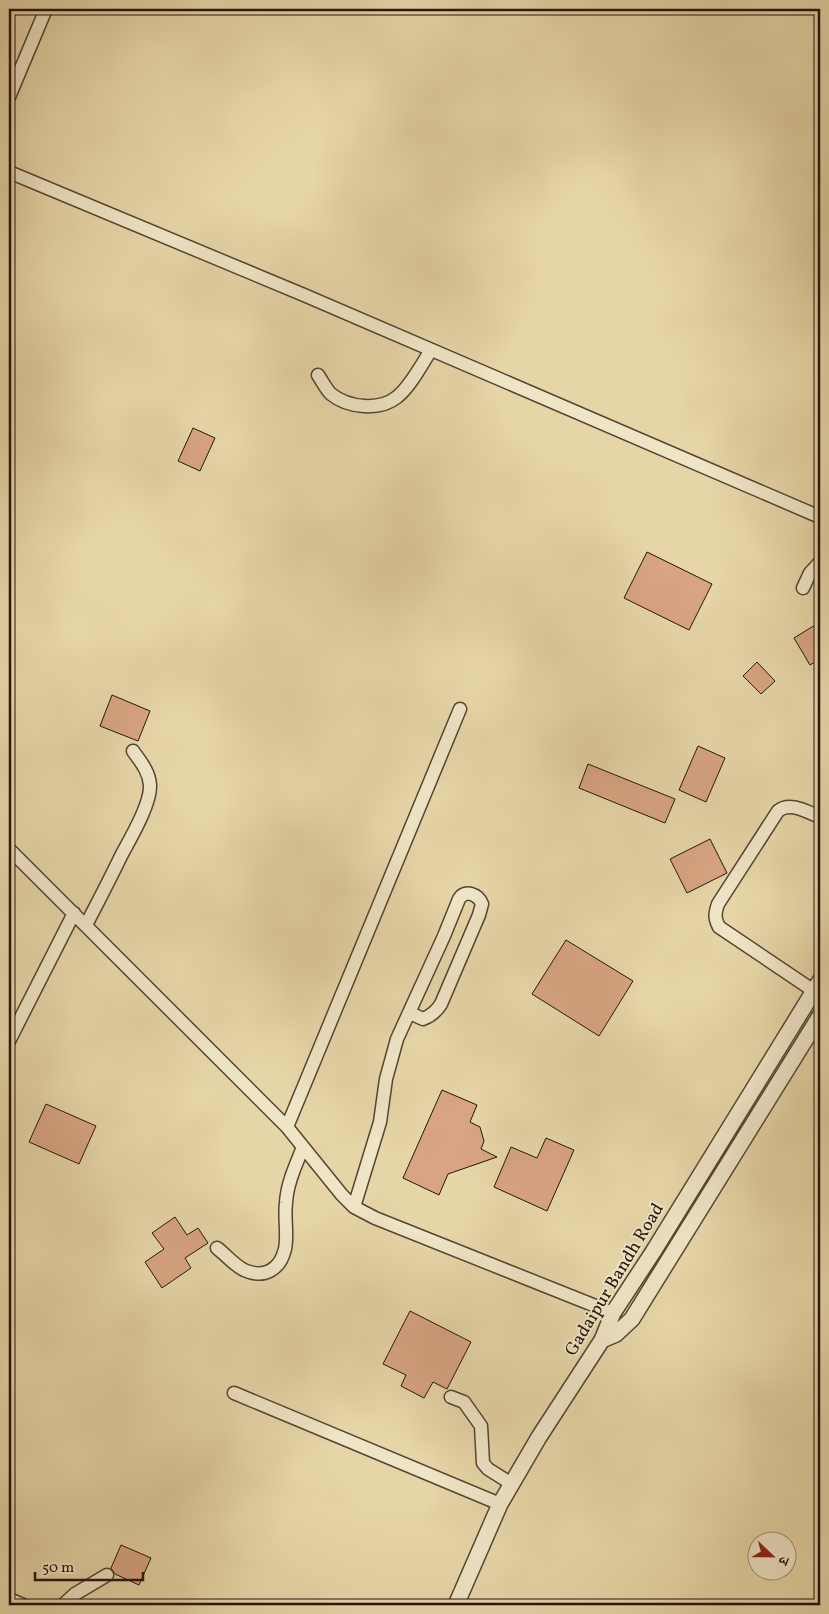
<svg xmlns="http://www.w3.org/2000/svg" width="829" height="1614" font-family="Vollkorn,'Noto Serif Devanagari',serif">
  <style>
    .building { fill: #d8a483; stroke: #24150c }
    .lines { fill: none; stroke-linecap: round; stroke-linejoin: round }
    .minor-casing { stroke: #544533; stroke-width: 15 }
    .tertiary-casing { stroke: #544533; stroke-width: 18 }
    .minor { stroke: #efe4c6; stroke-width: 12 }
    .tertiary { stroke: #efe4c6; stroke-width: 15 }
    .labels { text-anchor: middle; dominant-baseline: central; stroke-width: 4; stroke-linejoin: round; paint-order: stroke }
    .street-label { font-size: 18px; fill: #24150c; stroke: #efe4c6 }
  </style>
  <rect width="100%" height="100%" fill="#e6d5a7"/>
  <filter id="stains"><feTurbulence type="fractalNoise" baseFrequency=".004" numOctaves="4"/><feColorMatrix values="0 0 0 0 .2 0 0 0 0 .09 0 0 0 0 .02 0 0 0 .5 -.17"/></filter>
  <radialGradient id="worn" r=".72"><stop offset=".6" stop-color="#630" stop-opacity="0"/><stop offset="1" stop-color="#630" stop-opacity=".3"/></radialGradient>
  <!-- building -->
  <path class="building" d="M 193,428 L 215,438 L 200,471 L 178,461 Z
    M 647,552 L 712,584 L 689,630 L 624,598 Z
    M 820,622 L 820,659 L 810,665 L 794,638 Z
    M 757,662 L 775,681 L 761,694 L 743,676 Z
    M 112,695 L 150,711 L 138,741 L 100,726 Z
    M 698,746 L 725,758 L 706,802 L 679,790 Z
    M 588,764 L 675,799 L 665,823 L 579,788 Z
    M 710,839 L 727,873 L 687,893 L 670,859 Z
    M 566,940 L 633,981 L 599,1036 L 532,994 Z
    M 442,1090 L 477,1105 L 470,1122 L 480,1127 L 484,1141 L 481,1149 L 497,1157 L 448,1174 L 439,1195 L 403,1178 Z
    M 46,1104 L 96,1126 L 79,1164 L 29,1142 Z
    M 546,1138 L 574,1150 L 547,1211 L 494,1187 L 511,1147 L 537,1158 Z
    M 175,1217 L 187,1235 L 198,1228 L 208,1243 L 185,1258 L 191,1268 L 162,1288 L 145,1262 L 164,1249 L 152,1233 Z
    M 410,1311 L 471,1342 L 447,1389 L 433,1382 L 424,1398 L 401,1386 L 406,1375 L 383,1364 Z
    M 121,1545 L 151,1558 L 139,1585 L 115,1574 L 111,1568 Z"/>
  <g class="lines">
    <defs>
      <path id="minor" d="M 9,97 L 46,9
        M 9,172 L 304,295 L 820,517
        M 318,375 C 322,381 326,389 331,394 C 348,408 380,411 397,397 C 410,387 422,364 431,350
        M 803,588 L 810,573 L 820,562
        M 9,849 L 287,1127 L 342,1195 L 354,1207 L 375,1218 L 613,1313
        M 86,925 C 98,902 110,879 121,856 C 130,839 151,804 150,785 C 149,771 140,761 133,751
        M 814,991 L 719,927 C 714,918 715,913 718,904 L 778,811 C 790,801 807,812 820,817
        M 9,1041 L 74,913
        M 287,1127 L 460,709
        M 354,1207 L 380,1122 L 386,1079 L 397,1039 L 444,936 L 459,899 C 465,889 478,894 482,904 L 479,915 L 441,1004 C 436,1012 431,1016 423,1019 L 410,1013
        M 217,1248 C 226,1255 234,1265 244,1270 C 264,1279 280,1270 285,1249 C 288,1234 284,1218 286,1203 C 287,1183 296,1165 303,1147
        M 234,1393 L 500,1504
        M 451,1397 L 464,1402 L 481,1426 L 483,1463 L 488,1469 L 512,1484
        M 9,1599 L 23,1605
        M 63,1605 L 75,1594 L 107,1575"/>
      <path id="tertiary" d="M 602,1340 L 616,1334 L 632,1319 L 820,1016
        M 456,1605 L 500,1504 L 539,1437 L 602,1340 L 613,1313 L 653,1252 L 820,981"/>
    </defs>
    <!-- minor casing -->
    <use href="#minor" class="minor-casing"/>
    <!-- tertiary casing -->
    <use href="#tertiary" class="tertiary-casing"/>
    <!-- minor -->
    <use href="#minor" class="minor"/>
    <!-- tertiary -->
    <use href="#tertiary" class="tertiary"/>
  </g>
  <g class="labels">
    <!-- street labels -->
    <g class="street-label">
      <text transform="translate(615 1280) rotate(-59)">Gadaipur Bandh Road</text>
    </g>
  </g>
  <!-- margin -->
  <rect width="829" height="1614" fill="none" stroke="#e6d5a7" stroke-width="30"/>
  <rect x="10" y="10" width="809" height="1594" fill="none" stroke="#24150c" stroke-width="2.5"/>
  <rect x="15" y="15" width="799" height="1584" fill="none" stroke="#24150c"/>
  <!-- north arrow -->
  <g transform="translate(772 1556) rotate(112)"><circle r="24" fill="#efe4c6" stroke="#9e917c"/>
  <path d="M0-4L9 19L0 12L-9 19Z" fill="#8f2418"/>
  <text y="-8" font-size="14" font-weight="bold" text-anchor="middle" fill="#24150c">उ</text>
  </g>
  <!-- scale -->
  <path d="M35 1572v8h108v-8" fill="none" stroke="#24150c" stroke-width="2.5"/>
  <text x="42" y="1572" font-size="15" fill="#24150c" stroke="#efe4c6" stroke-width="4" paint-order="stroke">50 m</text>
  <rect width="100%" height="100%" filter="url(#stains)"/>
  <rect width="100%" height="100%" fill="url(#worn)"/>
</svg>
